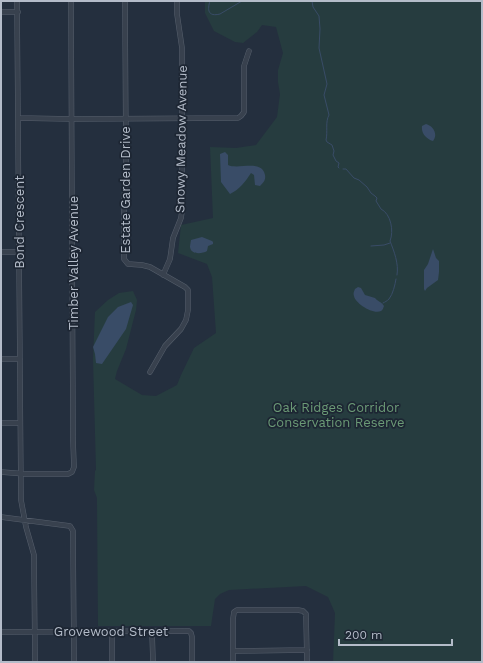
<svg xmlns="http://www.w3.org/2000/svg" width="483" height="663" font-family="'Work Sans',sans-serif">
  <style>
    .green { fill: #263c3f }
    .water { fill: #394c67 }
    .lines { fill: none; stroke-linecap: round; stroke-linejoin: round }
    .stream { stroke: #394c67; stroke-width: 1 }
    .minor-casing { stroke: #565f6c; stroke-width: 5.5 }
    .minor { stroke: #38414e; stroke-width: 4.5 }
    .labels { text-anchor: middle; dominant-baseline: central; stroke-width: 3.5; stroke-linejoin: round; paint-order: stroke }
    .street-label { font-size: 13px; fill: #b4bcc9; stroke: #1d2633 }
    .park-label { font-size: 13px; fill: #6b9a76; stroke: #1d2633 }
  </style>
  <rect width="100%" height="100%" fill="#242f3e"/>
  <!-- green -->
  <path class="green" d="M 205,1 L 482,1 L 482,662 L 333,662 L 335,613 L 328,597 L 306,586 L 229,590 L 220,594 L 215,599 L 211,626 L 98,626 L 97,504 L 97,498 L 94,490 L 95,471 L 96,470 L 93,359 L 95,312 L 108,300 L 119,293 L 133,291 L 137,300 L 136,310 L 126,349 L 117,371 L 115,379 L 142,395 L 156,396 L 177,385 L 181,375 L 194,348 L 216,333 L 212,277 L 207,264 L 178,253 L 181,225 L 213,218 L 210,147 L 236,148 L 256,145 L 277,117 L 280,94 L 278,82 L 278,70 L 283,53 L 276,27 L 262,25 L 257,32 L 243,43 L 235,42 L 214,31 L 205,13 Z"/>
  <!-- water -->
  <path class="water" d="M 426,124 C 434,126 438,135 433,141 C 426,139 421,133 422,126 Z
    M 225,152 L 228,155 L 228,165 C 238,170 262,159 265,175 C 266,180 263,183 260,186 L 255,185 L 254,175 L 251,173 C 245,182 240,189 230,194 L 221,182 L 220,154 Z
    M 202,237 L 212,241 L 213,242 L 213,244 L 208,246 L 207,251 C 202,254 191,255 190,247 C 190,246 191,240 191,240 Z
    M 433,249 L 436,258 L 439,261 L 439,272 L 438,280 L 427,288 L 425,291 L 424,289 L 424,270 L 428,264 Z
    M 358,287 L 361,288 L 365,295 L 375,298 C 377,301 382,302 384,306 C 383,308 383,310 381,311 C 373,315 355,303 354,296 C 353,294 354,291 355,289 Z
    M 131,302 L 133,305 L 126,329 L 102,364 L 96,363 L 95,354 L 93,347 L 108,317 L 118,307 Z"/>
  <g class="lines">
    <!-- stream -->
    <path class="stream" d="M 210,1 C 207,10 208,17 220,14 L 242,1
      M 312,1 L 313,7 L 319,16 L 320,29 L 319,48 L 327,84 L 324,95 L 329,115 C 325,122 328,132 326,140 L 327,142 L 332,145 L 334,151 L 333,155 L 336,161 L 339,163 L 338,167 L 339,168
      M 343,169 L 346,169 L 354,178 L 359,180 L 367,187 L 371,193 L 375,196 L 377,198 L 376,201 L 381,209 C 391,214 394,231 390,241 C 394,251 399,264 397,275
      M 371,246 L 384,245 L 390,243
      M 383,303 C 385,302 387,301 389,299 C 393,294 395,285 396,279"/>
    <defs>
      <path id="minor" d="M 17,1 L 21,500 L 26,527 L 34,555 L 35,662
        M 125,1 L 126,164 L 124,205 L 124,259 L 128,264 L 142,265 L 150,267 L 185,287 L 188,290 L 188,310 L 186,320 L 181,329 L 165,346 L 150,372
        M 1,12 L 18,12
        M 18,118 L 72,119 L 238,118 L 241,116 L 244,112 L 244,66 L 249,51
        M 1,252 L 19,252
        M 163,275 L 170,259 L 173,238 L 181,218 L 182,211 L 182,48 L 177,14 L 177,1
        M 1,359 L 20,359
        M 1,423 L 20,423
        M 1,472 L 26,474 L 68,474 L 72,472 L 74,467 L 73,440 L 71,1
        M 1,517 L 70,526 L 73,531 L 74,662
        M 112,631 L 112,662
        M 152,631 L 153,662
        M 1,632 L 189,631 L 191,633 L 192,637 L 192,662
        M 233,651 L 307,650
        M 233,662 L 233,619 L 234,612 L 237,610 L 298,610 L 303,611 L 306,614 L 307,662"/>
    </defs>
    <!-- minor casing -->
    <use href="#minor" class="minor-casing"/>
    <!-- minor -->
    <use href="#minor" class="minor"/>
  </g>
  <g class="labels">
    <!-- street labels -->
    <g class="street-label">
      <text transform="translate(181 139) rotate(-89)">Snowy Meadow Avenue</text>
      <text transform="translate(125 190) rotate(-90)">Estate Garden Drive</text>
      <text transform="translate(19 222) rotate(-90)">Bond Crescent</text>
      <text transform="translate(73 263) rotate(-90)">Timber Valley Avenue</text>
      <text x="111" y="631">Grovewood Street</text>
    </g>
    <!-- park labels -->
    <g class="park-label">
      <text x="336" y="407">Oak Ridges Corridor<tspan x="336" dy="15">Conservation Reserve</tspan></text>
    </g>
  </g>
  <!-- border -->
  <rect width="483" height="663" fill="none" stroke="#b4bcc9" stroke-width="4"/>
  <!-- scale -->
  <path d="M339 639v6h113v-6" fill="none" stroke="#b4bcc9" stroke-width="2"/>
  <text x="345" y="639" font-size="12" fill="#b4bcc9" stroke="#1d2633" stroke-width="3" paint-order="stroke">200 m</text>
</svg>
